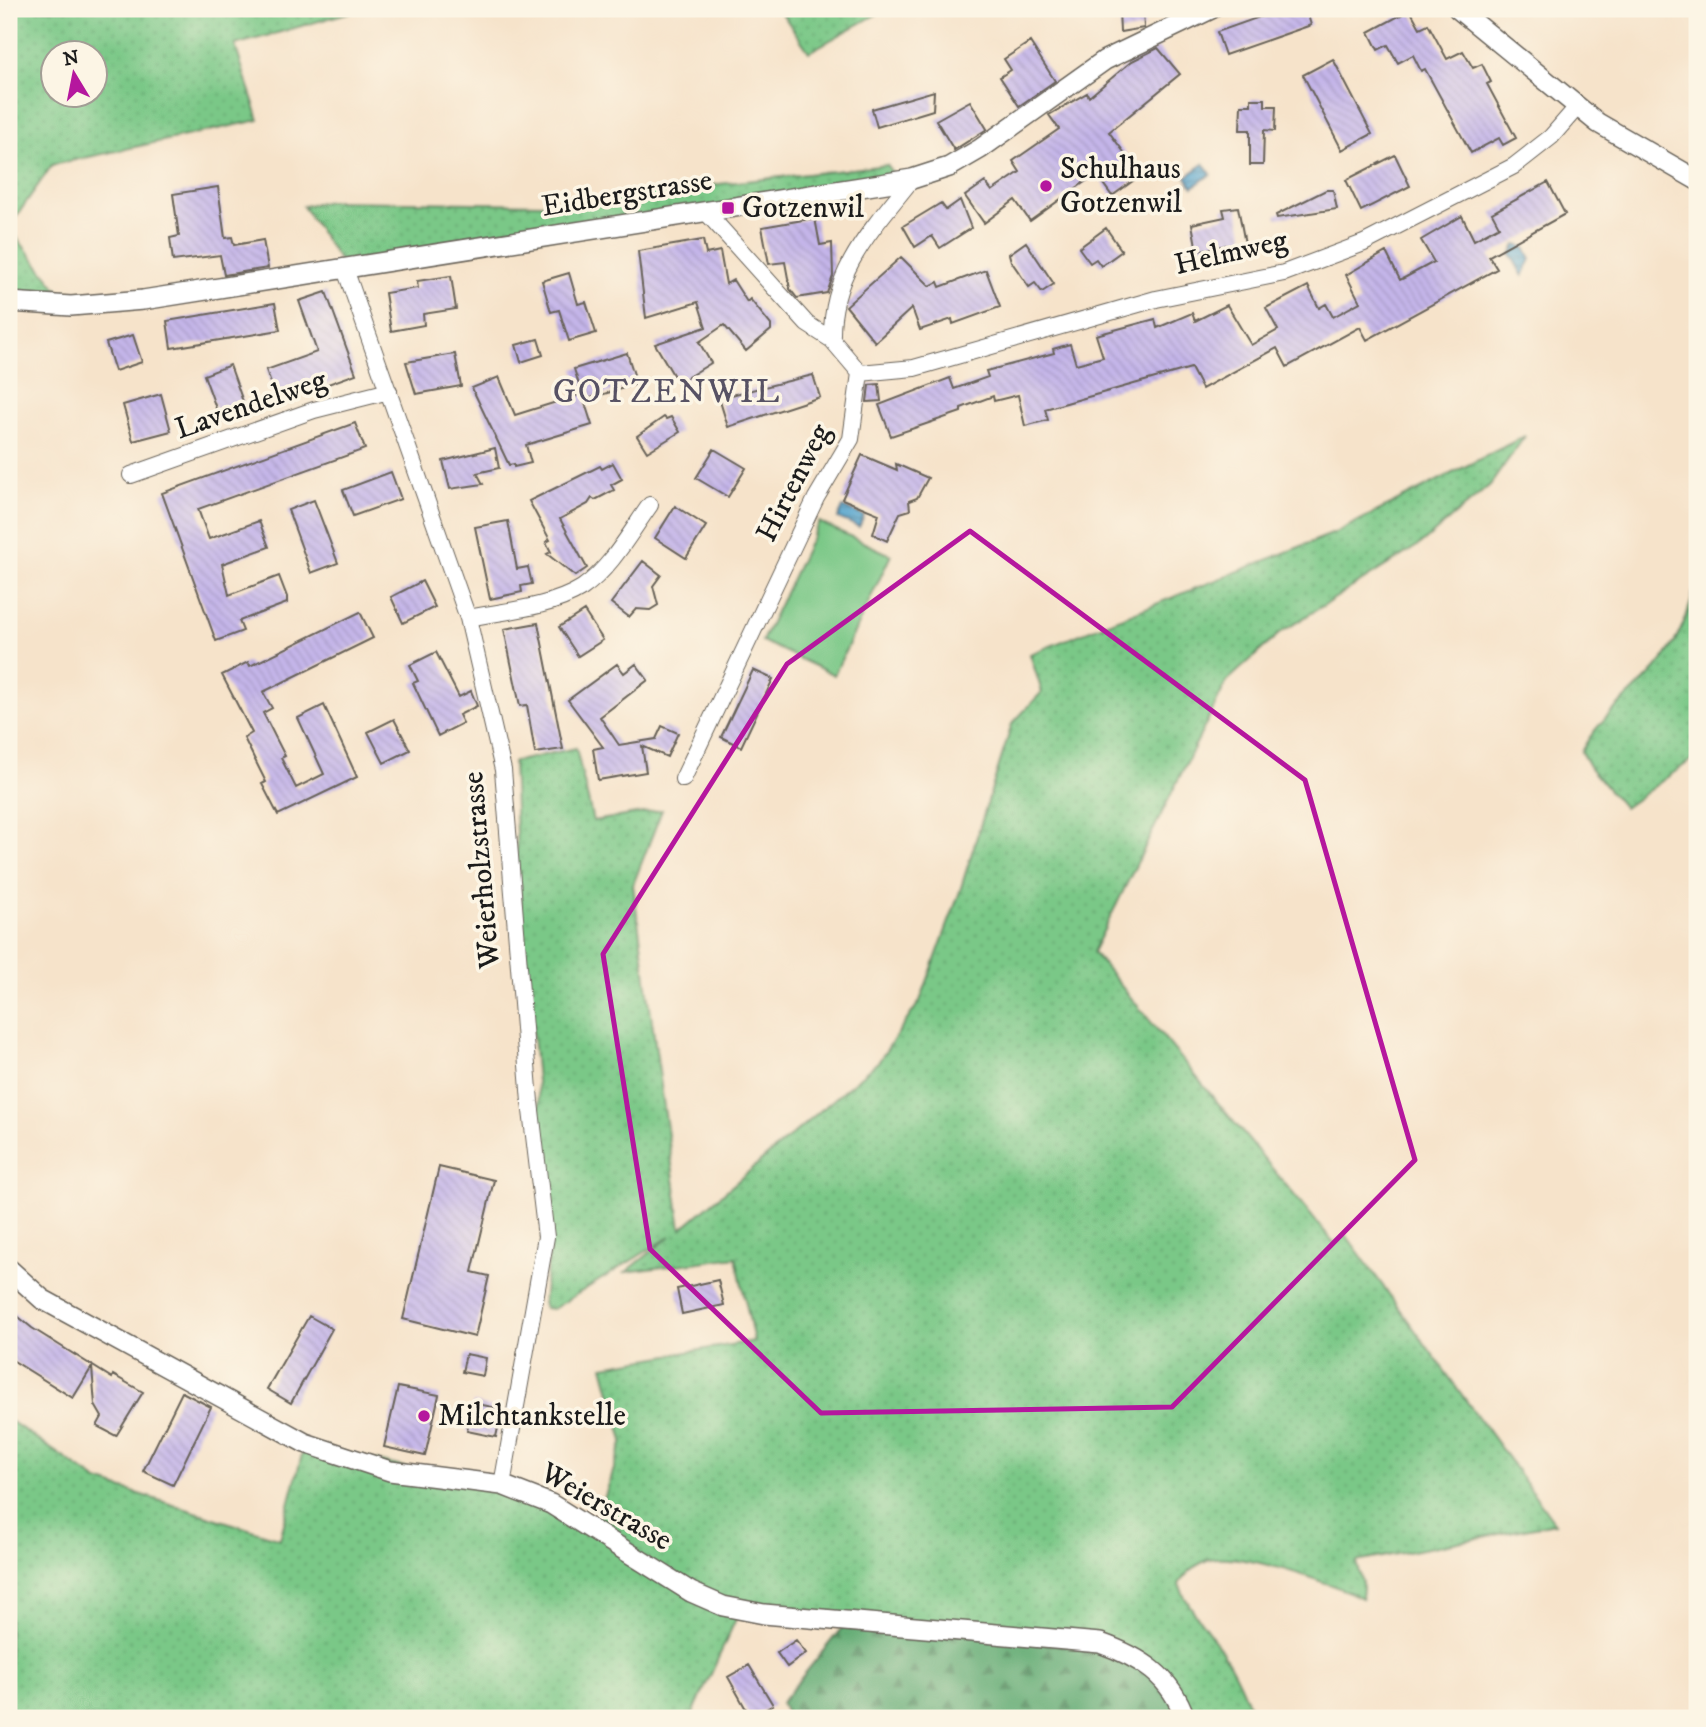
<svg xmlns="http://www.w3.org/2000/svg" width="1706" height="1727" font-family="'IM FELL DW Pica',serif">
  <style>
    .grass { fill: url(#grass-dots); stroke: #4b7252; stroke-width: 2; fill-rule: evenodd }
    .forest { fill: url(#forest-firs); stroke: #406448; stroke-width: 2 }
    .pitch { fill: #7ac887; stroke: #4b7252; stroke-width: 2 }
    .water { fill: url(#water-rules); stroke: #386075; stroke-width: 2 }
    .building { fill: url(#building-back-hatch) }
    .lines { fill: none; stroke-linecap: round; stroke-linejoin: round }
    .minor-casing { stroke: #686259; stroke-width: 18 }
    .tertiary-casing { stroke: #686259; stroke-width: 22 }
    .minor { stroke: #fff; stroke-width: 16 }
    .tertiary { stroke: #fff; stroke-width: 19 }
    .marked { fill: none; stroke: #b5179e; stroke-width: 5; stroke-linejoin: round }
    .poi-dot { fill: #b5179e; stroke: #fcf5e5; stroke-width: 2.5 }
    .labels { text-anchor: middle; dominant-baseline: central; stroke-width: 7; stroke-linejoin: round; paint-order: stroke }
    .poi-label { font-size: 30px; fill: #1c1c1c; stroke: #fcf5e5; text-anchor: start }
    .street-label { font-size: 30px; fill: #1c1c1c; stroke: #fcf5e5 }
    .quarter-label { font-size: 33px; letter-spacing: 2px; fill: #575264; stroke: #fcf5e5 }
  </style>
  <defs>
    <pattern id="grass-dots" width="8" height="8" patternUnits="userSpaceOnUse" patternTransform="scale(1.75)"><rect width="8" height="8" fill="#7ac887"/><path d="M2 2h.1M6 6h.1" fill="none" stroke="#69ab74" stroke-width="1.8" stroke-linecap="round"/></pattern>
    <pattern id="forest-firs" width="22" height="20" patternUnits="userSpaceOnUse" patternTransform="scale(1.75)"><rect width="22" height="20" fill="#63ac74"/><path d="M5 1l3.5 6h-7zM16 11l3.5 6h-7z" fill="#518b5e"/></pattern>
    <pattern id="water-rules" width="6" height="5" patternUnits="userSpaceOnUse" patternTransform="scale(1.75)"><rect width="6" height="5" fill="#54a4ce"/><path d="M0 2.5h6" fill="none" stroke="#4585a6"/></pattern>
    <pattern id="building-back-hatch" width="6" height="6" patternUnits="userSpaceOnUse" patternTransform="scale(1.75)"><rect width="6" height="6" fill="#c4b5e9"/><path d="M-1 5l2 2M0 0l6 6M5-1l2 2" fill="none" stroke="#a89bc7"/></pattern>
  </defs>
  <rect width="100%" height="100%" fill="#fcf5e5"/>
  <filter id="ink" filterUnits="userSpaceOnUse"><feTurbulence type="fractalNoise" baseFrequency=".0143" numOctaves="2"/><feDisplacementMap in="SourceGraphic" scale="14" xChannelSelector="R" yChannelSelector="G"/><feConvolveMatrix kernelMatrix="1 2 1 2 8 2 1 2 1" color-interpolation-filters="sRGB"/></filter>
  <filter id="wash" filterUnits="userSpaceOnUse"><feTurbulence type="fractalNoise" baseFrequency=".00686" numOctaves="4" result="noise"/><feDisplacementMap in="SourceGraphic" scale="28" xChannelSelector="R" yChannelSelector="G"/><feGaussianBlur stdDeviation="1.57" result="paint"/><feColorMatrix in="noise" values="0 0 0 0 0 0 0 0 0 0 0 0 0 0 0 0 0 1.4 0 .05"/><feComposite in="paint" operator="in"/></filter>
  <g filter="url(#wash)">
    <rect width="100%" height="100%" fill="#f6e3ca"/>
    <!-- grass -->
    <path class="grass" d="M 9,9 L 361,9 L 235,45 L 259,120 L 52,165 L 9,227 ZM 52,52 L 94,52 L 94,94 L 52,94 Z
      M 779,9 L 886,9 L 809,52 Z
      M 887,165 L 898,182 L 345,269 L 303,206 L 330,201 L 544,204 Z
      M 9,228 L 71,306 L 9,302 Z
      M 1525,436 L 1490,485 L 1422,543 L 1280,633 L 1227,681 L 1093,952 L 1334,1243 L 1346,1235 L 1555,1523 L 1356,1562 L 1363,1587 L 1362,1598 C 1334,1584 1236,1549 1207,1560 C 1196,1565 1185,1574 1179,1584 C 1186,1604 1199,1618 1211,1635 C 1230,1661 1243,1688 1253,1718 L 1185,1718 L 1162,1676 L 740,1610 L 691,1718 L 9,1718 L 9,1420 L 98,1481 L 280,1539 L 305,1443 L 504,1492 L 593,1533 L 623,1441 L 603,1366 L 754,1341 L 736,1257 L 626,1272 L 671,1236 L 553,1309 L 545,1308 L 543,1302 L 551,1238 L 517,857 L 513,762 L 576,748 L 593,821 L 662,810 L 633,885 L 681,1229 L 879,1061 L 920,1001 L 959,894 L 1012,724 L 1042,692 L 1030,654 L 1337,532 Z
      M 1697,578 L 1697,756 L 1624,808 L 1590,768 L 1581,752 C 1599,716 1632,697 1657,667 C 1679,641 1690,612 1697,578 Z"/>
    <!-- forest -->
    <path class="forest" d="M 848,1620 L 1134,1655 L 1185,1718 L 788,1718 L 781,1703 Z"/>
    <!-- pitch -->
    <path class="pitch" d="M 819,522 L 891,555 L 834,675 L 762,641 Z"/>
    <!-- water -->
    <path class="water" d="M 1204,164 L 1211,174 L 1193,187 L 1186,177 Z
      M 1516,245 L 1525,247 L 1531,259 L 1523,276 L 1511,255 Z
      M 843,507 L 864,516 L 859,527 L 838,518 Z"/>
    <g id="blocks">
      <!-- building -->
      <path class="building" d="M 1119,9 L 1143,9 L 1144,28 L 1120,32 Z
        M 1282,9 L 1306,9 L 1311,25 L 1225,55 L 1217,32 Z
        M 1410,10 L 1420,28 L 1428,24 L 1447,59 L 1463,51 L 1473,68 L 1482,64 L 1491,82 L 1487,84 L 1516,138 L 1503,145 L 1499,138 L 1471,153 L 1425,69 L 1421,71 L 1413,55 L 1398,63 L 1388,45 L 1378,50 L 1369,32 Z
        M 1030,42 L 1055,81 L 1019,106 L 1000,77 L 1011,70 L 1004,59 Z
        M 1158,48 L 1180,74 L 1109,132 L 1141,175 L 1112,196 L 1096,174 L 1030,221 L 1015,200 L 984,223 L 965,196 L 985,182 L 992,191 L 1020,172 L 1013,161 L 1059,129 L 1049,115 L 1087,93 L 1089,97 L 1132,61 Z
        M 1333,59 L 1372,134 L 1342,150 L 1303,75 Z
        M 934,91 L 933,110 L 877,127 L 872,109 Z
        M 1251,99 L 1265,99 L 1265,106 L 1276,106 L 1275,131 L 1264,130 L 1263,165 L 1250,165 L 1250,130 L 1240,130 L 1241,105 L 1251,105 Z
        M 970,101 L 987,129 L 954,150 L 936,120 Z
        M 1395,155 L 1410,186 L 1361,211 L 1346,180 Z
        M 1548,182 L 1565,214 L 1489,256 L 1497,269 L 1367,340 L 1360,327 L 1287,367 L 1277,348 L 1202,389 L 1191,368 L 1045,409 L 1048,420 L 1025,426 L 1018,395 L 994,401 L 993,396 L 961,408 L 961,412 L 891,436 L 879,405 L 950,378 L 954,389 L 988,377 L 986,371 L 1054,353 L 1053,349 L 1070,344 L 1076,364 L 1103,357 L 1096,335 L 1155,319 L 1157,328 L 1192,313 L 1195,321 L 1227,305 L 1251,345 L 1278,330 L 1266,308 L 1308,286 L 1319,308 L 1326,304 L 1333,317 L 1360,302 L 1346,275 L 1386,252 L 1400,280 L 1406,277 L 1434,262 L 1421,240 L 1462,216 L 1474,240 L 1499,226 L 1492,213 Z
        M 218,187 L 225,238 L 232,237 L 234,245 L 263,240 L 268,268 L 224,275 L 220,255 L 173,261 L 170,238 L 179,236 L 173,194 Z
        M 1326,190 L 1333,190 L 1337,209 L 1277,218 L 1276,215 Z
        M 960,200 L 971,228 L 940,248 L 932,236 L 915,247 L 903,226 L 941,203 L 946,210 Z
        M 1238,207 L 1246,249 L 1229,252 L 1228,245 L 1197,251 L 1192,224 L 1225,217 L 1223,209 Z
        M 815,218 L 820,245 L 832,243 L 833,276 L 827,293 L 797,298 L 790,289 L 785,262 L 769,264 L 762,227 Z
        M 1106,228 L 1122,251 L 1101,266 L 1096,259 L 1090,263 L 1079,248 Z
        M 703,240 L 706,254 L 720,251 L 726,284 L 733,280 L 747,302 L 750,299 L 771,325 L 771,330 L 746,351 L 724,325 L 699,342 L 711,363 L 678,383 L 655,344 L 706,327 L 698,302 L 646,318 L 638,251 Z
        M 1026,242 L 1054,284 L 1042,292 L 1035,283 L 1029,287 L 1011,261 L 1009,254 Z
        M 901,257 L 930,286 L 938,282 L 940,287 L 986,270 L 1000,307 L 953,324 L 952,319 L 920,330 L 912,308 L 875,342 L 846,306 Z
        M 569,273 L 578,304 L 586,302 L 596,333 L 569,341 L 559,310 L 551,312 L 542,281 Z
        M 451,276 L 456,309 L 423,314 L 424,325 L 391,331 L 385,293 L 418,288 L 417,281 Z
        M 326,292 L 356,374 L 278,402 L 266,370 L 317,352 L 299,301 Z
        M 275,303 L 280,330 L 171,348 L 167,321 Z
        M 133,335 L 142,362 L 115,371 L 106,343 Z
        M 538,339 L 543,355 L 521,362 L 516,345 Z
        M 627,353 L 637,384 L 584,400 L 574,369 Z
        M 455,354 L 461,386 L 416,394 L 406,362 Z
        M 230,365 L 247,413 L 221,422 L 204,375 Z
        M 813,375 L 820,397 L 728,427 L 719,398 Z
        M 499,377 L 515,415 L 582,394 L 592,425 L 526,445 L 531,463 L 514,467 L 514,464 L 509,465 L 472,388 Z
        M 879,384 L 881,401 L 867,402 L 869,385 Z
        M 161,394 L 171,431 L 133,441 L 123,405 Z
        M 664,417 L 666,419 L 671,417 L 680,432 L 647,452 L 637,436 Z
        M 355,423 L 365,449 L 198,509 L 209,539 L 259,521 L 269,547 L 222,564 L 229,595 L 279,576 L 287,597 L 287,603 L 239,621 L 243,631 L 216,641 L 162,493 Z
        M 495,448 L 499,468 L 477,473 L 483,484 L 450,489 L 443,461 Z
        M 714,449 L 746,468 L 728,497 L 696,478 Z
        M 862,455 L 897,470 L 896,464 L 928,478 L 917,498 L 909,501 L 910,510 L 900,513 L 887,541 L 873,534 L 879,514 L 842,499 Z
        M 613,463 L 622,479 L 611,485 L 614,490 L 595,500 L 592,498 L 588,504 L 560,519 L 587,568 L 575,576 L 547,554 L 551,552 L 546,542 L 550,540 L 529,501 L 600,466 L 602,469 Z
        M 391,472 L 401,499 L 353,516 L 343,490 Z
        M 314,500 L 338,563 L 311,573 L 288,510 Z
        M 675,506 L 706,526 L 686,558 L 655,538 Z
        M 508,521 L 517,569 L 528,567 L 532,584 L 521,586 L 522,592 L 490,599 L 475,527 Z
        M 643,561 L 661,575 L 653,586 L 658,605 L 650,610 L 636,609 L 629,617 L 611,603 Z
        M 422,581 L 435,607 L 403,623 L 391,597 Z
        M 584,611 L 603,640 L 578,656 L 559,627 Z
        M 360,612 L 373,638 L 263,692 L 272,708 L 263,713 L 285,756 L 281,758 L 296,788 L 324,774 L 298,718 L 324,705 L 357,777 L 278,815 L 262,784 L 266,782 L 244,738 L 252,733 L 222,675 L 248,662 L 250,666 Z
        M 538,623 L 563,749 L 535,753 L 527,705 L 520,706 L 504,629 Z
        M 436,652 L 459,697 L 471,691 L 477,706 L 459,715 L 463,723 L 438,736 L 413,683 L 418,681 L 410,665 Z
        M 617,664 L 624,673 L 636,664 L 648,680 L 600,717 L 619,745 L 656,739 L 662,726 L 678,733 L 667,757 L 642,746 L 646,772 L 598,780 L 593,749 L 603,747 L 568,700 Z
        M 753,670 L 773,679 L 741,747 L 721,737 Z
        M 394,719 L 410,750 L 384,763 L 368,732 Z
        M 439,1167 L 494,1180 L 472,1272 L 489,1276 L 475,1337 L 403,1319 Z
        M 718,1280 L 724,1305 L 682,1314 L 677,1289 Z
        M 9,1309 L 32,1328 L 112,1378 L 113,1375 L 143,1392 L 116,1436 L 97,1426 L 102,1417 L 95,1405 L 92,1367 L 73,1398 L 9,1358 Z
        M 309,1316 L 332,1329 L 291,1403 L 267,1389 Z
        M 466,1354 L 486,1358 L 483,1376 L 462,1372 Z
        M 398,1387 L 439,1395 L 425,1456 L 384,1447 Z
        M 182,1392 L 211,1407 L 173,1485 L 143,1471 Z
        M 473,1403 L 502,1409 L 496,1437 L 467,1431 Z
        M 796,1640 L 806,1653 L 787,1667 L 777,1653 Z
        M 749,1665 L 773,1705 L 751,1718 L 728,1677 Z"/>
    </g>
  </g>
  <g filter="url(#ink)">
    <use href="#blocks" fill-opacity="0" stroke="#686259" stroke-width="2"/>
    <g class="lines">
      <defs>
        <path id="minor" d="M 345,269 L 468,618 L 503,770 L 530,1102 L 546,1237 L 502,1485
          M 832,340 C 830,272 872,229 912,179
          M 860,373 L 914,368 L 1156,299 L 1284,273 L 1364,243 L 1514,166 L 1551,137 L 1578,106
          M 131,475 L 314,410 L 389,391
          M 468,618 C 504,611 550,608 582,588 C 611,568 630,533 650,505
          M 683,779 L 816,498 L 851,439 L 860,373 L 832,340 L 807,324 L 706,212"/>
        <path id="tertiary" d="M 1458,9 L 1598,123 L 1697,180
          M 9,302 L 71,306 L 143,300 L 912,179 L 949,167 L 980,149 L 1105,60 L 1211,9
          M 9,1269 L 42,1299 L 305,1443 L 390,1471 L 502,1485 L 551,1504 L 691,1592 L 723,1606 L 764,1614 L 1100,1643 C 1140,1657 1171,1676 1185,1718"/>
      </defs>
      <!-- minor casing -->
      <use href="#minor" class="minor-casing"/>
      <!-- tertiary casing -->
      <use href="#tertiary" class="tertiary-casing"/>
      <!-- minor -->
      <use href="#minor" class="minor"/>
      <!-- tertiary -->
      <use href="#tertiary" class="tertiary"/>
    </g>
  </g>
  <!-- marked area -->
  <path class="marked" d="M 970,531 L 1305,780 L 1415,1160 L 1172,1407 L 821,1413 L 650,1249 L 603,954 L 787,664 Z"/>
  <!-- markers -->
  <g class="poi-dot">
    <circle cx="1046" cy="186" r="7"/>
    <rect x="721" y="201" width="14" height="14" rx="3.5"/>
    <circle cx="424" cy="1416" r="7"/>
  </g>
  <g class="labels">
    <!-- poi labels -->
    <g class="poi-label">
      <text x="1060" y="169">Schulhaus<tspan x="1060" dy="34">Gotzenwil</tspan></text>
      <text x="742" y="208">Gotzenwil</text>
      <text x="438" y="1416">Milchtankstelle</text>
    </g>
    <!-- street labels -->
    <g class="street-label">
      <text transform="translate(627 194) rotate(-9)">Eidbergstrasse</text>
      <text transform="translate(1231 253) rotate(-13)">Helmweg</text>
      <text transform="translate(251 405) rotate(-19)">Lavendelweg</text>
      <text transform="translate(794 483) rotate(-63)">Hirtenweg</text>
      <text transform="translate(482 870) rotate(-95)">Weierholzstrasse</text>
      <text transform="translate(606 1507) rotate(30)">Weierstrasse</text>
    </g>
    <!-- quarter labels -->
    <g class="quarter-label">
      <text x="667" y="392">GOTZENWIL</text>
    </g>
  </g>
  <!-- margin -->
  <rect width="1706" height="1727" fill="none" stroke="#fcf5e5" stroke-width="35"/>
  <!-- north arrow -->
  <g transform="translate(74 74) rotate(350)"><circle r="33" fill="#fcf5e5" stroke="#a29e95" stroke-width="2"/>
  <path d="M0-5L12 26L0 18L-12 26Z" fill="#b5179e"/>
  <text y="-10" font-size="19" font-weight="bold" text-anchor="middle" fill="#1c1c1c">N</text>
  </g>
</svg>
